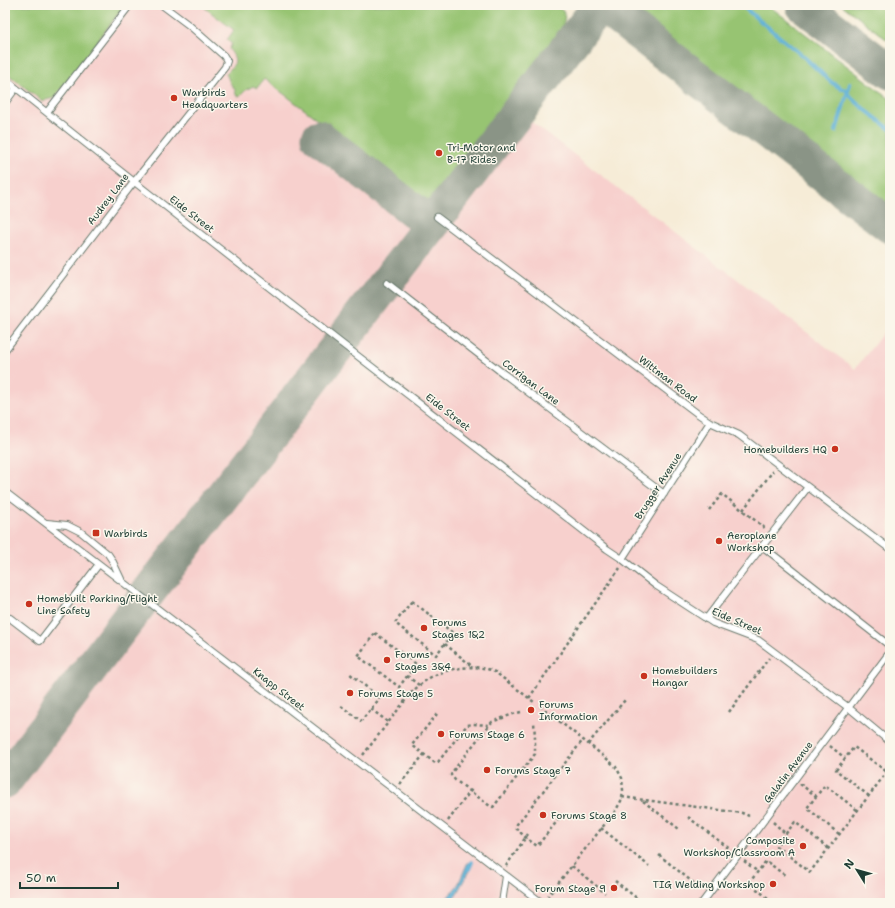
<svg xmlns="http://www.w3.org/2000/svg" width="895" height="908" font-family="'Shantell Sans',sans-serif">
  <style>
    .built { fill: #f7d0cd }
    .green { fill: #97c472; stroke: #5b8053 }
    .water { fill: #5aafd6; stroke: #3c7685 }
    .lines { fill: none; stroke-linecap: round; stroke-linejoin: round }
    .stream { stroke: #5aafd6; stroke-width: 4 }
    .taxiway { stroke: #8a9486; stroke-width: 35 }
    .service-casing { stroke: #6a7a6d; stroke-width: 8 }
    .path { stroke: #6a7a6d; stroke-width: 2.5; stroke-dasharray: 3 3; stroke-linecap: butt }
    .service { stroke: #fff; stroke-width: 6 }
    .poi-dot { fill: #c8321e; stroke: #fbf7ec; stroke-width: 1.5 }
    .labels { text-anchor: middle; dominant-baseline: central; stroke-width: 3; stroke-linejoin: round; paint-order: stroke }
    .poi-label { font-size: 10px; fill: #1f3d34; stroke: #fbf7ec; text-anchor: start }
    .street-label { font-size: 10px; fill: #1f3d34; stroke: #fbf7ec }
  </style>
  <rect width="100%" height="100%" fill="#fbf7ec"/>
  <filter id="ink" filterUnits="userSpaceOnUse"><feTurbulence type="fractalNoise" baseFrequency=".025" numOctaves="2"/><feDisplacementMap in="SourceGraphic" scale="8" xChannelSelector="R" yChannelSelector="G"/><feConvolveMatrix kernelMatrix="1 2 1 2 8 2 1 2 1" color-interpolation-filters="sRGB"/></filter>
  <filter id="wash" filterUnits="userSpaceOnUse"><feTurbulence type="fractalNoise" baseFrequency=".012" numOctaves="4" result="noise"/><feDisplacementMap in="SourceGraphic" scale="16" xChannelSelector="R" yChannelSelector="G"/><feGaussianBlur stdDeviation="0.9" result="paint"/><feColorMatrix in="noise" values="0 0 0 0 0 0 0 0 0 0 0 0 0 0 0 0 0 1.4 0 .05"/><feComposite in="paint" operator="in"/></filter>
  <g filter="url(#wash)">
    <rect width="100%" height="100%" fill="#f6ecd7"/>
    <!-- built -->
    <path class="built" d="M 5,5 L 378,5 L 855,369 L 890,324 L 890,903 L 5,903 Z"/>
    <!-- green -->
    <path class="green" d="M 5,5 L 125,5 L 54,98 L 42,101 L 5,72 Z
      M 207,5 L 555,5 L 564,12 C 566,19 563,24 560,31 L 538,66 L 431,205 L 264,79 L 257,88 L 253,86 L 246,90 L 239,97 L 236,95 C 235,88 234,88 230,83 C 229,81 228,77 226,74 C 235,63 239,62 229,49 L 232,44 L 227,40 L 234,30 L 205,8 Z
      M 639,5 L 768,5 L 890,99 L 890,213 L 652,30 C 645,23 641,16 639,5 Z
      M 842,5 L 890,5 L 890,42 Z"/>
    <!-- water -->
    <path class="water" d="M 468,862 L 472,865 L 458,891 L 451,903 L 443,903 L 458,885 Z"/>
    <g class="lines">
      <!-- stream -->
      <path class="stream" d="M 741,5 L 804,57 L 831,82 L 842,89 L 848,90
        M 663,8 L 666,5
        M 847,93 L 863,108 L 890,129
        M 836,131 L 850,84
        M 469,869 L 472,862"/>
      <!-- taxiway -->
      <path class="taxiway" d="M 602,5 L 890,226
        M 803,5 L 890,72
        M 319,137 L 432,225
        M 5,781 L 144,598 L 600,5"/>
    </g>
  </g>
  <g filter="url(#ink)">
    <g class="lines">
      <defs>
        <path id="service" d="M 5,79 C 203,239 406,392 607,549 L 622,559 L 655,585 L 713,623 L 758,640 L 849,708 L 890,742
          M 5,103 L 16,88
          M 47,112 L 130,5
          M 437,217 L 698,414 L 710,422 L 739,435 L 890,549
          M 387,283 L 500,371 L 664,494
          M 5,350 L 134,182 L 225,67 L 227,61 L 224,56 L 190,26 L 162,5
          M 5,492 L 542,903
          M 47,523 L 67,525 L 81,532 L 108,554 L 112,560 L 121,579
          M 762,546 L 890,646
          M 622,559 L 710,422
          M 10,618 L 40,641 L 99,564
          M 706,619 L 808,487
          M 502,903 L 506,876
          M 702,903 L 890,652"/>
      </defs>
      <!-- service casing -->
      <use href="#service" class="service-casing"/>
      <!-- path -->
      <path class="path" d="M 709,510 L 722,494 L 766,529
        M 743,510 L 773,471
        M 412,601 L 453,633 L 436,655 L 395,623 Z
        M 375,633 L 416,664 L 399,687 L 358,656 Z
        M 445,644 L 473,667
        M 407,676 L 419,685
        M 529,698 L 620,568
        M 341,706 L 361,721 L 380,698 L 349,673
        M 540,706 L 606,758 L 616,767 L 622,778 L 623,790 L 622,797 L 621,801 L 616,810 L 548,896
        M 371,709 L 388,722
        M 521,712 L 513,714 L 492,722 L 485,730 L 453,771 L 451,775 L 455,780 L 490,806 L 493,807 L 494,806 L 535,754 L 535,738 L 534,721
        M 729,712 L 769,658
        M 437,714 L 412,745 L 435,763 L 438,762 L 467,725 L 473,724 L 489,725
        M 588,744 L 625,700
        M 830,746 L 845,758
        M 363,755 L 411,693 C 417,687 423,682 431,677 C 448,668 478,663 495,672 L 534,702
        M 400,784 L 426,752
        M 800,784 L 816,796
        M 869,796 L 836,770 L 854,747 L 887,772
        M 622,797 L 742,813 L 749,816
        M 643,801 L 679,829
        M 563,814 L 537,846 L 525,837 L 516,828 L 517,824 L 526,813 L 583,740
        M 688,817 L 731,850
        M 448,821 L 472,789
        M 773,822 L 786,834
        M 601,828 L 649,866
        M 839,834 L 807,808 L 825,785 L 857,810
        M 828,848 L 795,822 L 776,846 L 810,872 C 837,838 863,803 890,768
        M 659,855 L 701,889
        M 744,861 L 758,872
        M 506,866 L 528,834
        M 572,866 L 605,893
        M 615,881 L 643,903
        M 768,898 L 749,883 L 766,861 L 786,876
        M 733,903 L 736,899 L 742,903"/>
      <!-- service -->
      <use href="#service" class="service"/>
    </g>
  </g>
  <!-- markers -->
  <g class="poi-dot">
    <circle cx="174" cy="98" r="4"/>
    <circle cx="439" cy="153" r="4"/>
    <circle cx="835" cy="449" r="4"/>
    <rect x="92" y="529" width="8" height="8" rx="2"/>
    <circle cx="719" cy="541" r="4"/>
    <circle cx="29" cy="604" r="4"/>
    <circle cx="424" cy="628" r="4"/>
    <circle cx="387" cy="660" r="4"/>
    <circle cx="644" cy="676" r="4"/>
    <circle cx="350" cy="693" r="4"/>
    <circle cx="531" cy="710" r="4"/>
    <circle cx="441" cy="734" r="4"/>
    <circle cx="487" cy="770" r="4"/>
    <circle cx="543" cy="815" r="4"/>
    <circle cx="803" cy="846" r="4"/>
    <circle cx="773" cy="884" r="4"/>
    <circle cx="614" cy="888" r="4"/>
  </g>
  <g class="labels">
    <!-- poi labels -->
    <g class="poi-label">
      <text x="182" y="92">Warbirds<tspan x="182" dy="12">Headquarters</tspan></text>
      <text x="447" y="147">Tri-Motor and<tspan x="447" dy="12">B-17 Rides</tspan></text>
      <text x="827" y="449" text-anchor="end">Homebuilders HQ</text>
      <text x="104" y="533">Warbirds</text>
      <text x="727" y="535">Aeroplane<tspan x="727" dy="12">Workshop</tspan></text>
      <text x="37" y="598">Homebuilt Parking/Flight<tspan x="37" dy="12">Line Safety</tspan></text>
      <text x="432" y="622">Forums<tspan x="432" dy="12">Stages 1&amp;2</tspan></text>
      <text x="395" y="654">Forums<tspan x="395" dy="12">Stages 3&amp;4</tspan></text>
      <text x="652" y="670">Homebuilders<tspan x="652" dy="12">Hangar</tspan></text>
      <text x="358" y="693">Forums Stage 5</text>
      <text x="539" y="704">Forums<tspan x="539" dy="12">Information</tspan></text>
      <text x="449" y="734">Forums Stage 6</text>
      <text x="495" y="770">Forums Stage 7</text>
      <text x="551" y="815">Forums Stage 8</text>
      <text x="795" y="840" text-anchor="end">Composite<tspan x="795" dy="12">Workshop/Classroom A</tspan></text>
      <text x="765" y="884" text-anchor="end">TIG Welding Workshop</text>
      <text x="606" y="888" text-anchor="end">Forum Stage 9</text>
    </g>
    <!-- street labels -->
    <g class="street-label">
      <text transform="translate(108 199) rotate(-53)">Audrey Lane</text>
      <text transform="translate(192 214) rotate(38)">Eide Street</text>
      <text transform="translate(668 379) rotate(37)">Wittman Road</text>
      <text transform="translate(531 382) rotate(37)">Corrigan Lane</text>
      <text transform="translate(448 412) rotate(38)">Eide Street</text>
      <text transform="translate(658 486) rotate(-57)">Brugger Avenue</text>
      <text transform="translate(737 621) rotate(23)">Eide Street</text>
      <text transform="translate(279 689) rotate(38)">Knapp Street</text>
      <text transform="translate(788 772) rotate(-53)">Galatin Avenue</text>
    </g>
  </g>
  <!-- margin -->
  <rect width="895" height="908" fill="none" stroke="#fbf7ec" stroke-width="20"/>
  <!-- north arrow -->
  <g transform="translate(857 870) rotate(307)" stroke="#fbf7ec" stroke-width="3" paint-order="stroke">
  <path d="M0-3L7 15L0 10L-7 15Z" fill="#1f3d34"/>
  <text y="-6" font-size="11" font-weight="bold" text-anchor="middle" fill="#1f3d34">N</text>
  </g>
  <!-- scale -->
  <path d="M20 882v6h98v-6" fill="none" stroke="#1f3d34" stroke-width="2"/>
  <text x="26" y="882" font-size="12" fill="#1f3d34" stroke="#fbf7ec" stroke-width="3" paint-order="stroke">50 m</text>
</svg>
